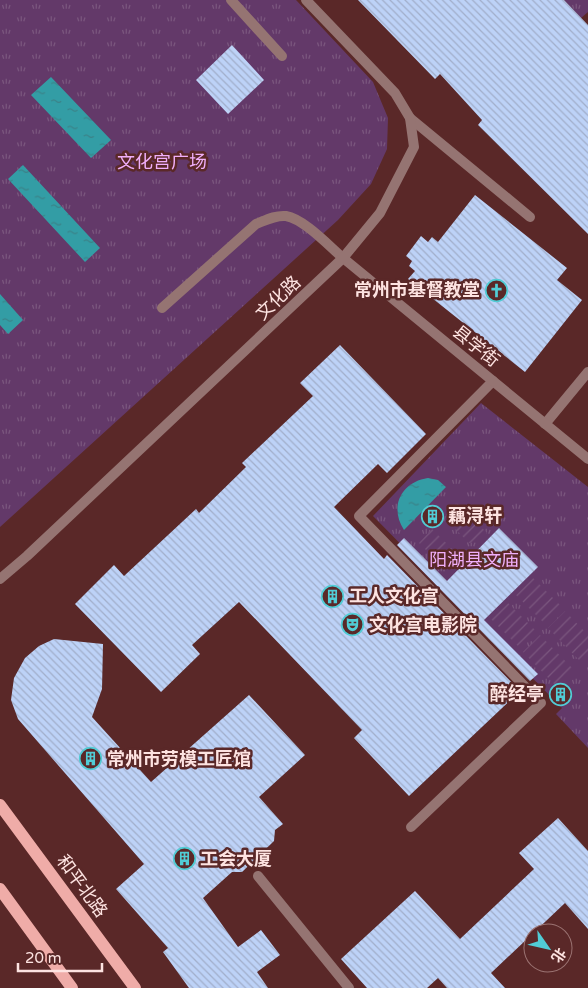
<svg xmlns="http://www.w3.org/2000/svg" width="588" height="988" font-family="'Varela Round','Noto Sans SC',sans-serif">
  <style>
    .park { fill: url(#park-tufts) }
    .garden { fill: url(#garden-furrows) }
    .water { fill: url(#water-ripples) }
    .building { fill: url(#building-back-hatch) }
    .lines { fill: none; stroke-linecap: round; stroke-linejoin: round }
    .service { stroke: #957472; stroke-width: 10 }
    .minor { stroke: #957472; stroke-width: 10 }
    .primary { stroke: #efaca8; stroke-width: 12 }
    .labels { text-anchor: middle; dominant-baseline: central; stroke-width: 5; stroke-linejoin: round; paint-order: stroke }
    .park-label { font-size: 18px; fill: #f0affa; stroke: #5a2828 }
    .poi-label { font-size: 18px; font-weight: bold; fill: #fde3e1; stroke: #5a2828; text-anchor: start }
    .street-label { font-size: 18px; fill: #fde3e1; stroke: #5a2828 }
  </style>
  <defs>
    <pattern id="park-tufts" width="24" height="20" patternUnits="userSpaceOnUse" patternTransform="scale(1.25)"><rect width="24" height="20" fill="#633969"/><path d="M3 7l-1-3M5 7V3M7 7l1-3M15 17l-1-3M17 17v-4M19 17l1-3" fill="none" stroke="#7a567e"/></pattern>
    <pattern id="garden-furrows" width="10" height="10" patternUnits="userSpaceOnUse" patternTransform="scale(1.25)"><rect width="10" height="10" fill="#633969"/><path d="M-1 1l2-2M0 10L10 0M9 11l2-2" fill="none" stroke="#7a567e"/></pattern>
    <pattern id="water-ripples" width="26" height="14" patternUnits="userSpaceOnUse" patternTransform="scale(1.25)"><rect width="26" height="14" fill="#339da5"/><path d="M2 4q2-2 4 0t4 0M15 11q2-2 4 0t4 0" fill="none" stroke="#3a8288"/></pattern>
    <pattern id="building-back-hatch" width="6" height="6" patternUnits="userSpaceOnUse" patternTransform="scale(1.25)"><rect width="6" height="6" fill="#bdd2f7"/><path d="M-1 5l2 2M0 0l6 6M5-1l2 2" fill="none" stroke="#a1aeca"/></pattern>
  </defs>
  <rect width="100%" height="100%" fill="#5a2828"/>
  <!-- park -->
  <path class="park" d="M 0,0 L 296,0 L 373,82 L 388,118 L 387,149 L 371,184 L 338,220 L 0,527 Z
    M 564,0 L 588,0 L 588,12 L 581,18 Z
    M 481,403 L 588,487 L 588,748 L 556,714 L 562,708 L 373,516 Z"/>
  <!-- garden -->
  <path class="garden" d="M 457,503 L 487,533 L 479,542 L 469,543 L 444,517 Z
    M 432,529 L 458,555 L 456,564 L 448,572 L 419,543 Z
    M 533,578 L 560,605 L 543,622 L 516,595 Z
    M 508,603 L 535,630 L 518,646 L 491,619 Z
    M 565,611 L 588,635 L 588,654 L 580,661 L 548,628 Z
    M 540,635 L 573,669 L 555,685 L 523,652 Z"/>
  <!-- water -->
  <path class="water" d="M 51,77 L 111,140 L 91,158 L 31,95 Z
    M 23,165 L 100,248 L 85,262 L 8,179 Z
    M 0,294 L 23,320 L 8,334 L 0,325 Z
    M 428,478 L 438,480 L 446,487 L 404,530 C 389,507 401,482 428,478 Z"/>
  <!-- building -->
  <path class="building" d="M 358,0 L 564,0 L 588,25 L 588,234 L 478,125 L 482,120 L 440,74 L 435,79 Z
    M 232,45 L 264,80 L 228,114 L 196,80 Z
    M 475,195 L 567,268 L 557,280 L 582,300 L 525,372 L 408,279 L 415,271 L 409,266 L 412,261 L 406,256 L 421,236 L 428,242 L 432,237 L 438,242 Z
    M 340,345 L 426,434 L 387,473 L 378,464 L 334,507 L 384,559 L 387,555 L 520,691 L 409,796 L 354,738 L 362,730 L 239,602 L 192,645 L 200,654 L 161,692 L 75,604 L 114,565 L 124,576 L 196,509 L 199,513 L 246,467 L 242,463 L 313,396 L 300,383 Z
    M 499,528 L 538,567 L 484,620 L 538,674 L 530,681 L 397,545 L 404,538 L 447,581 Z
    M 54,639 L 103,644 L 102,689 L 92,717 L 151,782 L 249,695 L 305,755 L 259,797 L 283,824 L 275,830 L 274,841 L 242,872 L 232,872 L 203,898 L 238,947 L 261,930 L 280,955 L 257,972 L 268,988 L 189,988 L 163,952 L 168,948 L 116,889 L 144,864 L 18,719 L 11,700 L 14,678 L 25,658 L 39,646 Z
    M 558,818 L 588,851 L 588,929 L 565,903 L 491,973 L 505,988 L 447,988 L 438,978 L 427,988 L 367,988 L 341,959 L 415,891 L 460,939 L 534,869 L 519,853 Z"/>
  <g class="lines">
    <!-- service -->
    <path class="service" d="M 231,0 L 282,56
      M 410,118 L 530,217
      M 162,308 L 256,224 C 266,220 275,215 286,216 C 304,219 329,246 343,258
      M 545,424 L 588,372
      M 411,827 L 541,703 L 359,516 L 493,381
      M 258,876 L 349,988"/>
    <!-- minor -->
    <path class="minor" d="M 343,258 L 588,459
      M 0,579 L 27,556 L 343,258 L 380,213 L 414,147 L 410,118 L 395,93 L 306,0"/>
    <!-- primary -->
    <path class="primary" d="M 0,805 L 135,988
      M 0,889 L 72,988"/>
  </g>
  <!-- icons -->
  <defs>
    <symbol id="church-ring" viewBox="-11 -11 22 22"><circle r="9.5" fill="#5a2828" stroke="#51ccd5" stroke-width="1.5"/><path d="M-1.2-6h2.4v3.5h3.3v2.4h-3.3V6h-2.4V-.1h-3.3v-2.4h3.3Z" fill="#51ccd5"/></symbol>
    <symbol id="building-ring" viewBox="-11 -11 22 22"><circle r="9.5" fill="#5a2828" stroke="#51ccd5" stroke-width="1.5"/><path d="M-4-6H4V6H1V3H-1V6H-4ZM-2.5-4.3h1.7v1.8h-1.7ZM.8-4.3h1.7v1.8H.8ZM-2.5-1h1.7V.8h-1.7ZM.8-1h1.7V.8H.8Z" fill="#51ccd5"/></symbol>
    <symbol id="theatre-ring" viewBox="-11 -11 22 22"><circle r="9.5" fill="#5a2828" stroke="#51ccd5" stroke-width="1.5"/><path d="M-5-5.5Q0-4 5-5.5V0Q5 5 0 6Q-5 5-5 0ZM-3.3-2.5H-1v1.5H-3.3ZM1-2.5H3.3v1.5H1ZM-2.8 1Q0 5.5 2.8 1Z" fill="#51ccd5"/></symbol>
  </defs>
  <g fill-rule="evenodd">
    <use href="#church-ring" x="484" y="278" width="25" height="25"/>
    <use href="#building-ring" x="420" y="504" width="25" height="25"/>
    <use href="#building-ring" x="320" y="584" width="25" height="25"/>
    <use href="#theatre-ring" x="340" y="612" width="25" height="25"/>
    <use href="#building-ring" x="548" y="682" width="25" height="25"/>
    <use href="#building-ring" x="78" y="746" width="25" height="25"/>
    <use href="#building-ring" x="172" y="846" width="25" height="25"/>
  </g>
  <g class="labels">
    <!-- park labels -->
    <g class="park-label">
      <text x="162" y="162">文化宫广场</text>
      <text x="474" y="560">阳湖县文庙</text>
    </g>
    <!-- poi labels -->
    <g class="poi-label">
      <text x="480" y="290" text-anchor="end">常州市基督教堂</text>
      <text x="448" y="516">藕浔轩</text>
      <text x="349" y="596">工人文化宫</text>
      <text x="369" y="625">文化宫电影院</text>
      <text x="544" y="694" text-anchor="end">醉经亭</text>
      <text x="107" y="759">常州市劳模工匠馆</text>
      <text x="200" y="859">工会大厦</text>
    </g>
    <!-- street labels -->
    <g class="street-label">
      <text transform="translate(278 298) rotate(-44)">文化路</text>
      <text transform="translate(476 346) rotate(39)">县学街</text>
      <text transform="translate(82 886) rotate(54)">和平北路</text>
    </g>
  </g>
  <!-- north arrow -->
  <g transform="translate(548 948) rotate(124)"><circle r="24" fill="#5a2828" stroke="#9b7372"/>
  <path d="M0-4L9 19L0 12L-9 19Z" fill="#51ccd5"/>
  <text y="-8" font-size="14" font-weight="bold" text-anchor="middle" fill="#fde3e1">北</text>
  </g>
  <!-- scale -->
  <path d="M18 963v8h84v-8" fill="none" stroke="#fde3e1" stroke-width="2.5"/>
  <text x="25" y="963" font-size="15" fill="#fde3e1" stroke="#5a2828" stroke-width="4" paint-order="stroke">20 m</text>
</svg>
